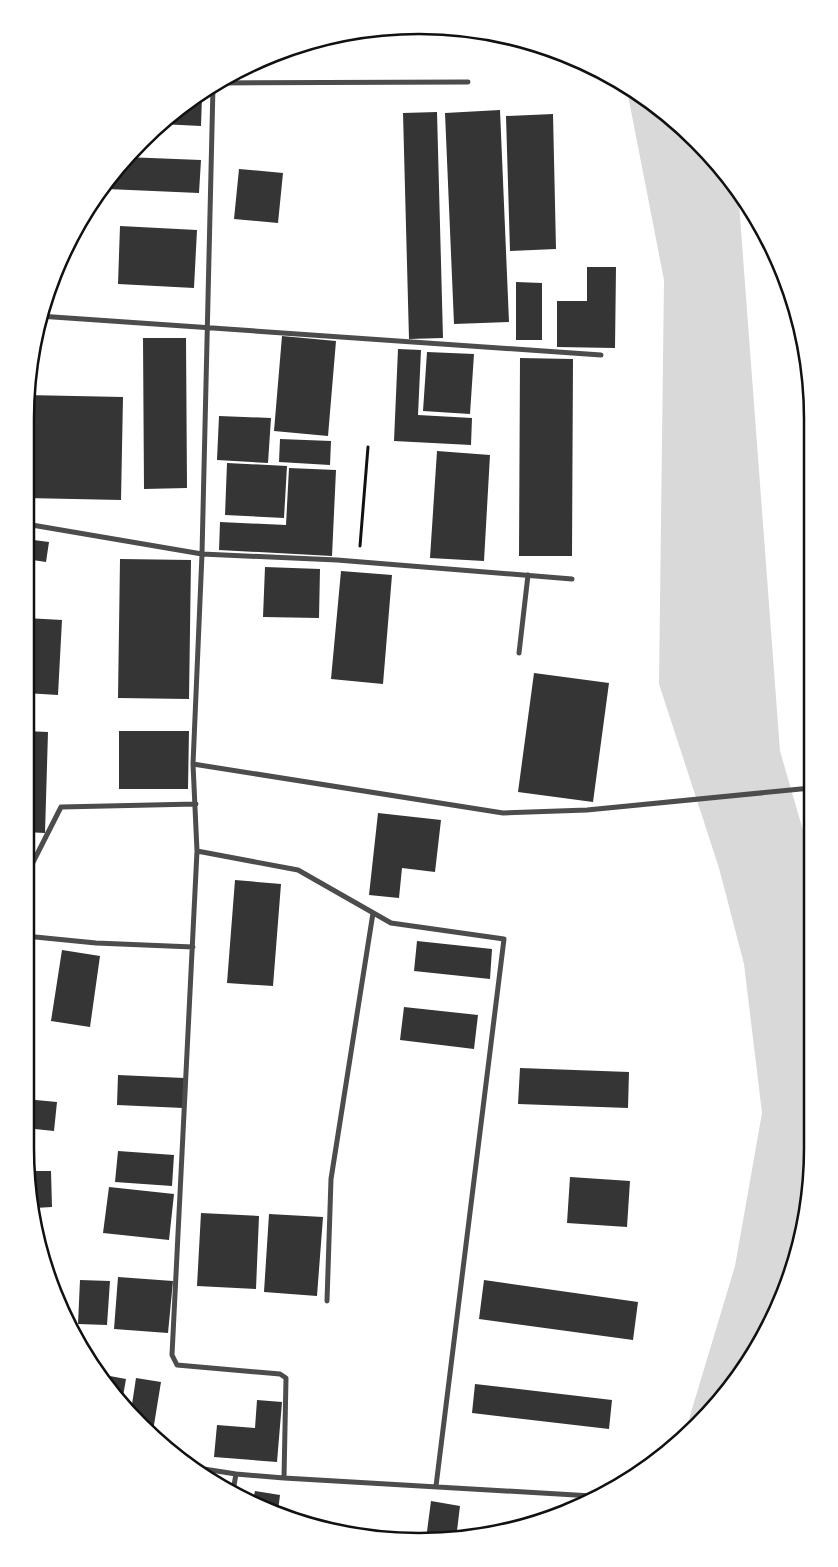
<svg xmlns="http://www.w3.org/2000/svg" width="838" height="1567" font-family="Ubuntu,sans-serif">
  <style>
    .water { fill: #d9d9d9 }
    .building { fill: #353535 }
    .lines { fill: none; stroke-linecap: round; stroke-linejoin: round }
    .path { stroke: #111; stroke-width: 3 }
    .minor { stroke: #4c4c4c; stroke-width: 5 }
    .rim { fill: none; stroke: #111; stroke-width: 2.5 }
  </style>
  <rect width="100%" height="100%" fill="#fff"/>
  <!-- water -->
  <path class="water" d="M 626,85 L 679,123 L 738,190 L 780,751 L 811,858 L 812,1173 L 799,1250 L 760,1345 L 677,1445 L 689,1419 L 735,1266 L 762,1113 L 744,964 L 719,868 L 659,684 L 664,280 Z"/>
  <!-- building -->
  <path class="building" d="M 196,96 L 202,96 L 201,126 L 160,124 L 179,107 Z
    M 500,110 L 509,322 L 454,324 L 445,113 Z
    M 437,112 L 443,338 L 409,339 L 403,113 Z
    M 553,114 L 556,249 L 510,251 L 506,116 Z
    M 125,157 L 201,160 L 199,193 L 107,189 L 107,181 Z
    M 239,169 L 283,173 L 278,223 L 234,219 Z
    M 120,226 L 197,230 L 194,288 L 118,284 Z
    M 587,267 L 616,267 L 615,348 L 557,347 L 557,301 L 587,301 Z
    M 516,282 L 542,283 L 542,340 L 516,340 Z
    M 282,336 L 336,341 L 328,436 L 274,431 Z
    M 143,338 L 186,338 L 187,488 L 144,489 Z
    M 398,349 L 421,350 L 418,415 L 472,418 L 471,445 L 394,441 Z
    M 427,352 L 474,354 L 470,414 L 423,411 Z
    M 520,358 L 573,359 L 572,556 L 519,556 Z
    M 26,395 L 123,397 L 121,500 L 26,498 Z
    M 219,416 L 271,418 L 268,463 L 217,460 Z
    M 280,439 L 331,441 L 330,465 L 279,462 Z
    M 437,451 L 490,455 L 484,561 L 430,558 Z
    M 227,463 L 287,466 L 284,518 L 225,515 Z
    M 289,468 L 336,470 L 332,556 L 219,550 L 220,522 L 286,525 Z
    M 26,539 L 49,542 L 46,562 L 26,559 Z
    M 120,559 L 191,560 L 189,699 L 118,698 Z
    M 265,567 L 320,569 L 319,618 L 263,617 Z
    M 341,571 L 392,575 L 383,684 L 331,679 Z
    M 26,618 L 62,620 L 58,695 L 25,693 Z
    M 534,673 L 609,683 L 593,802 L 518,792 Z
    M 25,731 L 48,732 L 45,833 L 25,832 Z
    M 119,731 L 189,731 L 188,789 L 119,789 Z
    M 378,813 L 441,820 L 435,872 L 402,868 L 399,898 L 369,895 Z
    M 235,880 L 281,884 L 273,986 L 227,983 Z
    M 417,941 L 492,949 L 490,979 L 414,971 Z
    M 62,950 L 100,956 L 90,1027 L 51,1021 Z
    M 404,1007 L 478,1015 L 474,1049 L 400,1040 Z
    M 520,1068 L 629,1072 L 628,1108 L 518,1104 Z
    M 118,1075 L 184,1078 L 183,1108 L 117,1105 Z
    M 25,1099 L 57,1102 L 54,1131 L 25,1128 Z
    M 118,1151 L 174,1155 L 172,1186 L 115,1182 Z
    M 29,1171 L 51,1171 L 52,1207 L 35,1208 Z
    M 570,1177 L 630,1181 L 627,1227 L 567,1223 Z
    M 109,1187 L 174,1194 L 169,1240 L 103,1233 Z
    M 201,1213 L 259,1216 L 256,1289 L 197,1286 Z
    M 269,1214 L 323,1217 L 317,1296 L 264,1292 Z
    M 118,1277 L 173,1281 L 168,1333 L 114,1329 Z
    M 80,1280 L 110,1281 L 107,1325 L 78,1324 Z
    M 484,1280 L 638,1302 L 633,1340 L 479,1319 Z
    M 99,1374 L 126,1379 L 122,1402 L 107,1388 Z
    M 136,1378 L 161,1382 L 153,1431 L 131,1411 Z
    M 475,1384 L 612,1400 L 609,1429 L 472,1413 Z
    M 257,1400 L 282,1402 L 277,1462 L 214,1457 L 217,1425 L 255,1428 Z
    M 255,1491 L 280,1495 L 278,1511 L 253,1500 Z
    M 431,1501 L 460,1506 L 456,1539 L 445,1541 L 426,1539 Z"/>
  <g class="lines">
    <!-- path -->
    <path class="path" d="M 360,546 L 368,447"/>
    <!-- minor -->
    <path class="minor" d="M 216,83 L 468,82
      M 213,86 L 202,554 L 193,764 L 197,851 L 172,1355 L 177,1365 L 280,1374 L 286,1378 L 284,1478
      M 39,316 L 601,355
      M 26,524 L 202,554 L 337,560 L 572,579
      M 519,653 L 528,575
      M 193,764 L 503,813 L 587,810 L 811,788
      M 197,851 L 298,870 L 391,923 L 504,939 L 436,1486
      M 25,878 L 61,807 L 196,804
      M 25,936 L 96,943 L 193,947
      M 327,1301 L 331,1179 L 373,913
      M 191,1467 L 236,1474 L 284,1478 L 592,1496
      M 233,1491 L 236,1474"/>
  </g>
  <!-- crop -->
  <path d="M0 0H838V1567H0ZM419 34H419A385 385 0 0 1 804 419V1148A385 385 0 0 1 419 1533H419A385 385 0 0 1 34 1148V419A385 385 0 0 1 419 34Z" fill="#fff" fill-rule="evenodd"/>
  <path class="rim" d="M419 34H419A385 385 0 0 1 804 419V1148A385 385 0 0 1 419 1533H419A385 385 0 0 1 34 1148V419A385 385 0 0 1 419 34Z"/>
</svg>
